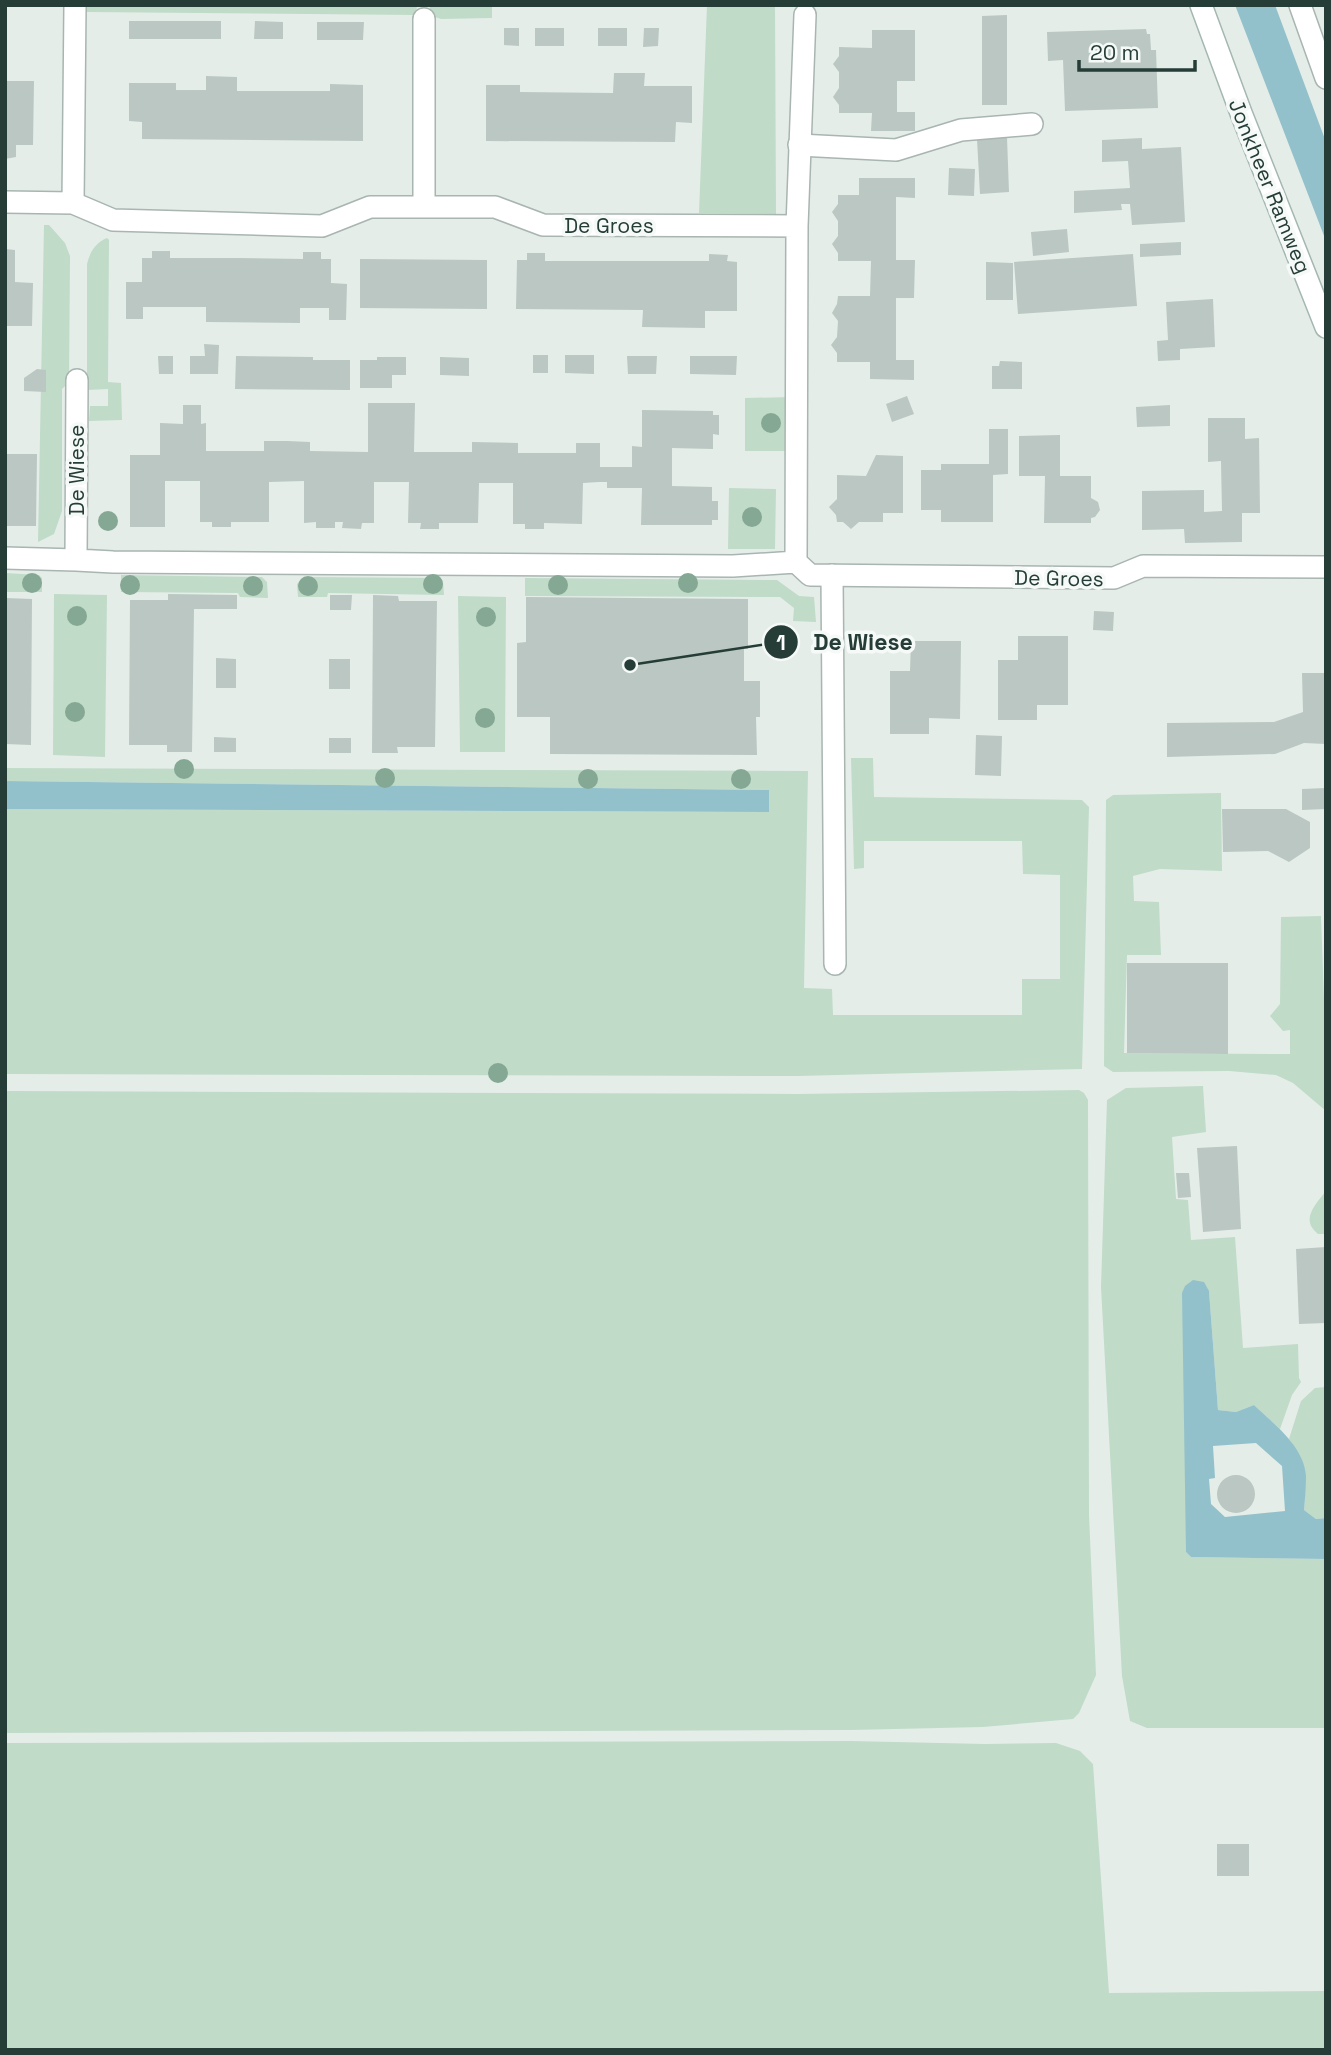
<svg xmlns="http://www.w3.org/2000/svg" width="1331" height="2055" font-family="'Space Grotesk',sans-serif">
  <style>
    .green { fill: #c0dbc8 }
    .water { fill: #93c1cb; fill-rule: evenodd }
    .building { fill: #bac7c2 }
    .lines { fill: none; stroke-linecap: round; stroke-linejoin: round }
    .lane-casing { stroke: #a8b5b0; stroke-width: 24 }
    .street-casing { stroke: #a8b5b0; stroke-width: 24 }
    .secondary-casing { stroke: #a4b7b1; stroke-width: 24 }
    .lane { stroke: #fff; stroke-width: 21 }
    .street { stroke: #fff; stroke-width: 21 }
    .secondary { stroke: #fff; stroke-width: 21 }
    .tree { fill: #84a893 }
    .labels { text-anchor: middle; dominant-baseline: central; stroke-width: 7; stroke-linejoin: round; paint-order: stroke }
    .street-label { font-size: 21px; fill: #263d37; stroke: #f5f9f7 }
    .leader { fill: none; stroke: #263d37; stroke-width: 2.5 }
    .callout-dot { fill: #263d37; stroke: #f5f9f7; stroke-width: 2.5 }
    .mark-label { font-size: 21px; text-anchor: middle; font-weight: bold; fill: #fff }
    .callout-label { font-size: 23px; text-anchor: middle; font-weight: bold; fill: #263d37; stroke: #f5f9f7; stroke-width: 7; stroke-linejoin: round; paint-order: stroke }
  </style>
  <rect width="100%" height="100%" fill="#e5ede9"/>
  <!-- green -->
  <path class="green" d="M 87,5 L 417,5 L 416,15 L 86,12 Z
    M 430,5 L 492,5 L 492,18 L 441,19 L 430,15 Z
    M 707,5 L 775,5 L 776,214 L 699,213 Z
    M 44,225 L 49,225 L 65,243 L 70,256 L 69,382 L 62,389 L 62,511 L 54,534 L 38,542 Z
    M 107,238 L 109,240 L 108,382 L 121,383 L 122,420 L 89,421 L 90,406 L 108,406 L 108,389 L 87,390 L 87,264 C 90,252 95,243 107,238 Z
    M 792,397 L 791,451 L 745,451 L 745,398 Z
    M 729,488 L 776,489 L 775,549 L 728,549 Z
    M 5,573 L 39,575 L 42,578 L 42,592 L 5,592 Z
    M 121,575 L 262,577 L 267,582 L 268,598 L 240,597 L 238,593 L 121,592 Z
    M 304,577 L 440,578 L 443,581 L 444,595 L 328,593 L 327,597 L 298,597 L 297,584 Z
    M 525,578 L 777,580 L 799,596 L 814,597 L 816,622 L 793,621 L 794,608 L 780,597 L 525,596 Z
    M 54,594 L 107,595 L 105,757 L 53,755 Z
    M 458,596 L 506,597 L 505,752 L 460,752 Z
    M 851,758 L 873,758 L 874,797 L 1082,800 L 1089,807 L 1082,1069 L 797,1076 L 5,1074 L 5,809 L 769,812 L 769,790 L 5,781 L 5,768 L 808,771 L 804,988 L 832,989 L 833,1015 L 1022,1015 L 1022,979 L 1060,979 L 1060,875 L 1023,874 L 1022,841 L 864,841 L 864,868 L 854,869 Z
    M 1221,793 L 1222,871 L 1160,869 L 1133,876 L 1134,901 L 1159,902 L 1161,955 L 1127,955 L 1124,1053 L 1290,1054 L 1290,1030 L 1283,1031 L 1270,1016 L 1280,1004 L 1281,917 L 1321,916 L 1324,1000 L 1326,1000 L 1326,1111 L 1293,1083 L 1276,1075 L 1229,1071 L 1113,1072 L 1104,1066 L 1106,800 L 1113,795 Z
    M 1203,1086 L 1206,1132 L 1172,1137 L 1176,1199 L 1188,1200 L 1191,1240 L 1235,1237 L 1243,1348 L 1298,1344 L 1299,1378 L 1301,1382 L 1292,1395 L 1280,1429 L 1254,1405 L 1236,1412 L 1218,1410 L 1209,1291 L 1187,1518 L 1186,1552 L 1191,1557 L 1326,1559 L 1326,1728 L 1147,1728 L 1130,1721 L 1122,1676 L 1101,1287 L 1107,1100 L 1126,1088 Z
    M 1079,1090 L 1084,1093 L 1088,1100 L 1089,1515 L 1096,1675 L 1079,1713 L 1073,1719 L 983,1727 L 851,1730 L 5,1733 L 5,1091 L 798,1094 Z
    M 1326,1191 L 1326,1234 L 1318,1234 C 1300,1220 1315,1205 1326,1191 Z
    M 1326,1387 L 1326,1518 L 1316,1519 L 1304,1510 C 1306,1480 1307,1465 1289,1439 L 1301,1401 L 1315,1388 Z
    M 850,1741 L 985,1744 L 1056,1743 L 1080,1751 L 1093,1764 L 1109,1993 L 1326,1991 L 1326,2050 L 5,2050 L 5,1743 Z"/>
  <!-- water -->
  <path class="water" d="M 1235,5 L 1275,5 L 1326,142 L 1326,241 Z
    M 5,781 L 769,790 L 769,812 L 5,809 Z
    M 1193,1280 L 1204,1282 L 1209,1291 L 1218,1410 L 1236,1412 L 1254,1405 C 1274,1424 1304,1446 1306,1476 C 1306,1487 1305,1499 1304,1510 L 1316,1519 L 1326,1518 L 1326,1559 L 1191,1557 L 1186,1552 L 1182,1293 L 1185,1286 ZM 1256,1443 L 1282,1466 L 1285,1511 L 1225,1517 L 1211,1504 L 1209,1479 L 1215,1478 L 1213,1446 Z"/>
  <!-- building -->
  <path class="building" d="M 1007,15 L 1007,105 L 982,105 L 982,16 Z
    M 129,21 L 221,21 L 221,39 L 129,39 Z
    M 255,21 L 283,22 L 283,39 L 254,39 Z
    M 317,22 L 364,22 L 363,40 L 317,40 Z
    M 504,28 L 519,28 L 519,46 L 504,45 Z
    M 535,28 L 564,28 L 564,46 L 535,46 Z
    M 598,28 L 627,28 L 627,46 L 598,46 Z
    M 644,28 L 659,28 L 658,46 L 643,47 Z
    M 1146,29 L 1147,34 L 1150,34 L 1151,50 L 1156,50 L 1158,108 L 1065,111 L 1063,60 L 1048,61 L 1047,32 Z
    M 872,30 L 915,30 L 915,81 L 897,81 L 897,112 L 915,112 L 915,131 L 871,131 L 872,113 L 839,113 L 839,105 L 833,97 L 839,88 L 839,72 L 833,64 L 839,56 L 839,47 L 872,48 Z
    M 614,73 L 645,73 L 644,86 L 692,86 L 692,123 L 676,122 L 675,142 L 486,141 L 486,85 L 520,85 L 520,92 L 613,93 Z
    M 206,76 L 237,77 L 237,91 L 330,91 L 330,84 L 363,85 L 363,141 L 142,139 L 142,122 L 129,121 L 129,83 L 176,83 L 176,90 L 206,90 Z
    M 5,81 L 34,81 L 33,145 L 16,145 L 16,157 L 5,159 Z
    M 1007,137 L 1009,192 L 980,194 L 977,139 Z
    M 1142,138 L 1142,149 L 1181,147 L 1185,222 L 1132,225 L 1130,204 L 1121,204 L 1122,210 L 1074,213 L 1074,191 L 1130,188 L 1128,161 L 1102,162 L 1102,140 Z
    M 949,168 L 975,169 L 974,196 L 948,195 Z
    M 859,178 L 915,178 L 915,198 L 896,197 L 896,260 L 915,260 L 914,298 L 896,298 L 896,360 L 914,360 L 914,380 L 870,379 L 870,362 L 837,362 L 837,353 L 831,345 L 837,337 L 838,321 L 832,313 L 837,304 L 838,296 L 870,296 L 871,261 L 838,261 L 838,253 L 832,244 L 838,236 L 838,221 L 832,212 L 838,204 L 838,195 L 859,195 Z
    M 1067,229 L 1069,252 L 1033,256 L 1031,232 Z
    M 1181,242 L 1181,255 L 1140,257 L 1140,244 Z
    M 5,249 L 15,250 L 15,282 L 33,283 L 32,326 L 5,326 Z
    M 152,251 L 170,251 L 170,258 L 236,258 L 303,259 L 303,252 L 321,252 L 321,259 L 331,259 L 331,283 L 347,284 L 346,320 L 329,320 L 329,308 L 300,308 L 300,323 L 206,322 L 206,307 L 143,307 L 143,319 L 126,319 L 126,282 L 142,282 L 142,258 L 152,258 Z
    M 527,253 L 545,253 L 545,261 L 709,261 L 709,254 L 728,255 L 727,261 L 737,262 L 737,311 L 705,311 L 705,328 L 642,327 L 643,310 L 516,309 L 517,260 L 527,260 Z
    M 1133,254 L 1137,306 L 1018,314 L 1014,262 Z
    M 360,259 L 487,260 L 487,309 L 360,308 Z
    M 986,262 L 1013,263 L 1013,300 L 986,300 Z
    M 1213,299 L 1215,347 L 1180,349 L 1180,360 L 1158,361 L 1157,341 L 1168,340 L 1166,302 Z
    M 204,344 L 219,345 L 218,374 L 190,374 L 190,356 L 205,356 Z
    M 533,355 L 548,355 L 548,373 L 533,373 Z
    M 565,355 L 594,355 L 594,374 L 565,373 Z
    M 158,356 L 173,356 L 173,374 L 159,374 Z
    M 236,356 L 313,357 L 313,360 L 350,360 L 350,390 L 235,389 Z
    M 627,356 L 657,356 L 656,374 L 628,374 Z
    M 690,356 L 737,356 L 736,375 L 690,374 Z
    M 377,357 L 406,357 L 406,375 L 392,375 L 392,388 L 360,388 L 360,360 L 377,360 Z
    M 440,357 L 469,358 L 469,376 L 440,375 Z
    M 1000,361 L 1022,362 L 1022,389 L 992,389 L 992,366 L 999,366 Z
    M 37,369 L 46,370 L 46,392 L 24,391 L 24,378 Z
    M 907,396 L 914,414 L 892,422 L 886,404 Z
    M 368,403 L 415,403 L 414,452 L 472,452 L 472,442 L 518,443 L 518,453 L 576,453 L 576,443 L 600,443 L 600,467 L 632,467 L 632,446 L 642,447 L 642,410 L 713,411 L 713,415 L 719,415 L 719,435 L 713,434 L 713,449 L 672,448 L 672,486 L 712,487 L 712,501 L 718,501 L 718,520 L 712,520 L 712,525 L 641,525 L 642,488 L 607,488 L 607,482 L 599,482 L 583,483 L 582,524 L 544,523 L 544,529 L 525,529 L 525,524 L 513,524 L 513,483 L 479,483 L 478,523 L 439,523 L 439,529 L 420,529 L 421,523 L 408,523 L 409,482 L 374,482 L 374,523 L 362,523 L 361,529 L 342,528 L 343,522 L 335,522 L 335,528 L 316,528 L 316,522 L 304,523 L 304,481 L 269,482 L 269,522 L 231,522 L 231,527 L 212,527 L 212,522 L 200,522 L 200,481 L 165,481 L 165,527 L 130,527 L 130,455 L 160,455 L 160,423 L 183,424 L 183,405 L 201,405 L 201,424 L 206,423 L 206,451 L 264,451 L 264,441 L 287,441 L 310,442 L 310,451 L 368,452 Z
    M 1170,405 L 1170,426 L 1137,427 L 1136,407 Z
    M 1208,418 L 1245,418 L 1245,439 L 1259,438 L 1260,513 L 1242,513 L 1242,542 L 1185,543 L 1184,529 L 1142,530 L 1142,491 L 1204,490 L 1204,512 L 1222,511 L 1221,461 L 1208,462 Z
    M 989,429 L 1008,429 L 1008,474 L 993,475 L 993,522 L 941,522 L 941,510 L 921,510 L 921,470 L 941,470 L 941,464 L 989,464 Z
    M 1060,435 L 1060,476 L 1091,476 L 1091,498 L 1098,502 L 1100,510 L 1095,517 L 1091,518 L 1091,523 L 1044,523 L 1045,476 L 1019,476 L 1019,436 Z
    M 5,454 L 37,454 L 36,526 L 5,526 Z
    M 876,455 L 903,456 L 903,513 L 883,513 L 883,522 L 859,522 L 851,529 L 843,522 L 837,522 L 836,515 L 829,507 L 837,499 L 837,475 L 866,476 Z
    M 168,594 L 237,595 L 237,609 L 194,609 L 192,752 L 167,752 L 167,745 L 129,745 L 130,600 L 168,600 Z
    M 330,595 L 352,595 L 351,610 L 330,610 Z
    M 373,595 L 398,596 L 399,601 L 437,601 L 435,747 L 397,747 L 398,753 L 372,753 Z
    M 526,597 L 748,599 L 748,649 L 744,649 L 744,681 L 760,681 L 760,717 L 756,717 L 757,755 L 550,754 L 550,717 L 517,717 L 517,643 L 526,642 Z
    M 5,598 L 32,599 L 31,745 L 5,744 Z
    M 1094,611 L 1114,612 L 1113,631 L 1093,630 Z
    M 1018,636 L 1068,636 L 1068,705 L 1037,705 L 1037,720 L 998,720 L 998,660 L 1018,660 Z
    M 911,641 L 961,641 L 960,719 L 929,718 L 929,734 L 890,734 L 890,671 L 910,671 Z
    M 216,658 L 236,659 L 236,688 L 216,688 Z
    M 329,659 L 350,659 L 350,689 L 329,689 Z
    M 1302,673 L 1326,673 L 1326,744 L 1304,743 L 1275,754 L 1167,757 L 1167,723 L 1274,722 L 1303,712 Z
    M 976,735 L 1002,736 L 1001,776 L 975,775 Z
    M 214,737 L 236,738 L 236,752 L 214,752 Z
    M 329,738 L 351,738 L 351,753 L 329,753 Z
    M 1326,788 L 1326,809 L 1302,810 L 1302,789 Z
    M 1222,809 L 1286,809 L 1310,822 L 1310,848 L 1289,862 L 1268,851 L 1223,852 Z
    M 1127,963 L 1228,963 L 1228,1054 L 1127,1053 Z
    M 1237,1146 L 1241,1229 L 1203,1232 L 1197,1148 Z
    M 1176,1173 L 1189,1173 L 1191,1197 L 1178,1198 Z
    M 1326,1247 L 1326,1323 L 1299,1324 L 1296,1249 Z
    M1217 1494a19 19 0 1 1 38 0a19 19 0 1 1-38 0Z
    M 1217,1844 L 1249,1844 L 1249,1876 L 1217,1876 Z"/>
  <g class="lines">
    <defs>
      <path id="lane" d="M 799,145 L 896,150 L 961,130 L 1032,124
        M 832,575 L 835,964"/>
      <path id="street" d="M 1300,5 L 1326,78
        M 805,15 L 797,226 L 796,562 L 810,575 L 1114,578 L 1143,566 L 1326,567
        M 5,202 L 73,203 L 113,220 L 322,226 L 370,207 L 495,207 L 543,225 L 797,226
        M 73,203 L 75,5
        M 424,206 L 424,19
        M 77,380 L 76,560 L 113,562 L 733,566 L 796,562
        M 5,558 L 76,560"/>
      <path id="secondary" d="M 1201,5 L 1241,113 L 1326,327"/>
    </defs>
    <!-- lane casing -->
    <use href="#lane" class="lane-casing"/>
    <!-- street casing -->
    <use href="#street" class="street-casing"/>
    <!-- secondary casing -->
    <use href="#secondary" class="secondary-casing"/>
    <!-- lane -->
    <use href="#lane" class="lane"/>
    <!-- street -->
    <use href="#street" class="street"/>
    <!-- secondary -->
    <use href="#secondary" class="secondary"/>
  </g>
  <!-- trees -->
  <g class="tree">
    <circle cx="771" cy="423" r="10"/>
    <circle cx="752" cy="517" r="10"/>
    <circle cx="108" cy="521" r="10"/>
    <circle cx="32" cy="583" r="10"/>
    <circle cx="688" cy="583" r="10"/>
    <circle cx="433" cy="584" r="10"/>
    <circle cx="130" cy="585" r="10"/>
    <circle cx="558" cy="585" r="10"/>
    <circle cx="253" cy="586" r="10"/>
    <circle cx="308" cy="586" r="10"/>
    <circle cx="77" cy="616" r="10"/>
    <circle cx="486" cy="617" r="10"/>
    <circle cx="75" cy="712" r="10"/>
    <circle cx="485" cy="718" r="10"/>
    <circle cx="184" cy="769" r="10"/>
    <circle cx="385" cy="778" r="10"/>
    <circle cx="588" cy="779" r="10"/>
    <circle cx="741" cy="779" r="10"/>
    <circle cx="498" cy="1073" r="10"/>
  </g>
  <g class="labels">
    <!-- street labels -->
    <g class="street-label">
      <text transform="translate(1270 186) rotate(68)">Jonkheer Ramweg</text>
      <text x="609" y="225">De Groes</text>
      <text transform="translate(76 470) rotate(-90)">De Wiese</text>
      <text transform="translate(1059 578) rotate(1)">De Groes</text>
    </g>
  </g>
  <!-- callouts -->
  <path class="leader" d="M630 665L781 642"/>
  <g class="callout-dot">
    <circle cx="630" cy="665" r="7"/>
    <circle cx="781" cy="642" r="18"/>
  </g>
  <g class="mark-label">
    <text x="781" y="650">1</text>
  </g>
  <g class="callout-label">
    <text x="863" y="650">De Wiese</text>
  </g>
  <!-- border -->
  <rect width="1331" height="2055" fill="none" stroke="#263d37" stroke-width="14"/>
  <!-- scale -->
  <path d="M1079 60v10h116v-10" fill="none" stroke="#263d37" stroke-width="3.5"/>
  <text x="1090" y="60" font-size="21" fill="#263d37" stroke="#f5f9f7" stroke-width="5" paint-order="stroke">20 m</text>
</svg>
